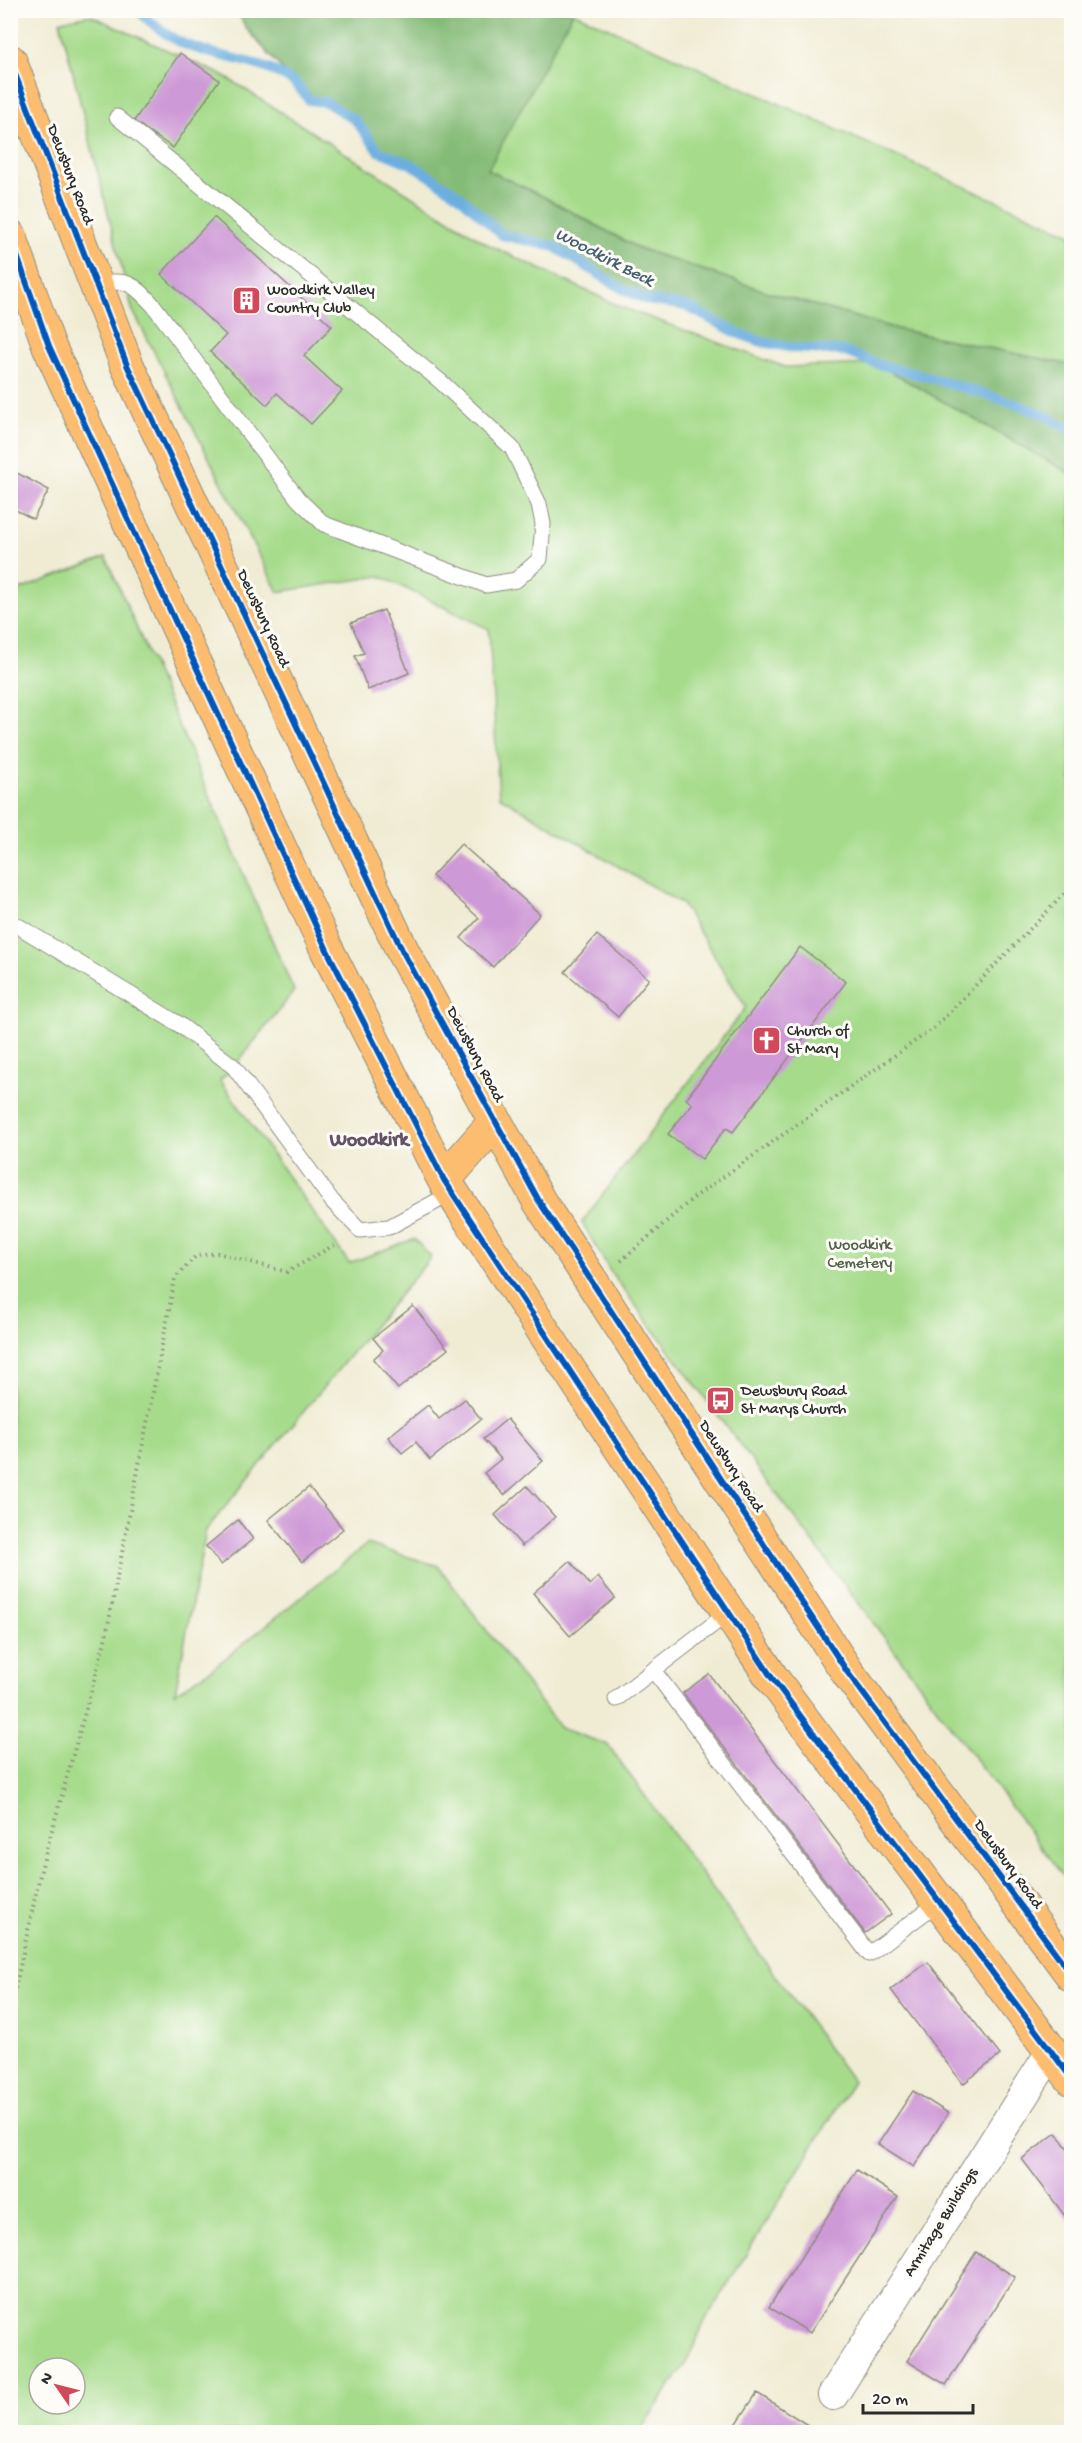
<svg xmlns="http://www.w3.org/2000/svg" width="1082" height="2443" font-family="'Gochi Hand',sans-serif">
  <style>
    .green { fill: #a6db8b; stroke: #68835b; stroke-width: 1.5; fill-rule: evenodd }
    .forest { fill: #84bb77; stroke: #587351; stroke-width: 1.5 }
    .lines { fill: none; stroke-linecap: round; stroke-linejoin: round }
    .stream { stroke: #6caee0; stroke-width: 10 }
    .building { fill: #ce99d7 }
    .lane-casing { stroke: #8e8c80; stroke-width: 17 }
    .street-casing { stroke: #8e8c80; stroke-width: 32 }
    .primary-casing { stroke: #8e8c80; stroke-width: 35 }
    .path { stroke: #8e8c80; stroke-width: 4; stroke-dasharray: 1.5 4.5; stroke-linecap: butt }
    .lane { stroke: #fff; stroke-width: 15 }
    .street { stroke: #fff; stroke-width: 30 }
    .primary { stroke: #fcbd6f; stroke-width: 33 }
    .cycleway-casing { stroke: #fdfcf7; stroke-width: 10 }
    .cycleway { stroke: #0057b8; stroke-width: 6 }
    .labels { text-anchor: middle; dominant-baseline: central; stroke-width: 6; stroke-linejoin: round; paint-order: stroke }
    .street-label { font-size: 16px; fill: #2b2b2b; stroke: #fdfcf7 }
    .poi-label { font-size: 16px; fill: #2b2b2b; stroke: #fdfcf7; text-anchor: start }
    .park-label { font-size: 16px; fill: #506048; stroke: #fdfcf7 }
    .water-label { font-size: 18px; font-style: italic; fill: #455f73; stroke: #fdfcf7 }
    .quarter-label { font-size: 20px; font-weight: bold; fill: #645267; stroke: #fdfcf7 }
  </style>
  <rect width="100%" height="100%" fill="#fdfcf7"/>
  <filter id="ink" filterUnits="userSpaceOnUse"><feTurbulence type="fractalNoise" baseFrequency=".0167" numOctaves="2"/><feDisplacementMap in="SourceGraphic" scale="12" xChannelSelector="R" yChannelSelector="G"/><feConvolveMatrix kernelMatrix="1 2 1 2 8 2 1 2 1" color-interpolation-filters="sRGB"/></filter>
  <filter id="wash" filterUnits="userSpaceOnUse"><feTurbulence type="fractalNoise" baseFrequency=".008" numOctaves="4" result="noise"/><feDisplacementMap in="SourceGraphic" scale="24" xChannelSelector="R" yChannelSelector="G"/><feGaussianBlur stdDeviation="1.35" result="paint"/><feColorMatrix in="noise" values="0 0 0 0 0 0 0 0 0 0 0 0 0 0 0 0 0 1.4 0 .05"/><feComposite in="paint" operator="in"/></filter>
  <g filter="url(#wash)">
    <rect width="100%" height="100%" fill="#f0ecd4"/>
    <!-- green -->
    <path class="green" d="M 573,12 L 1071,234 L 1071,365 L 897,329 L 768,292 L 638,248 L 544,197 L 487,170 Z
      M 90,15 L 224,76 L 489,245 L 621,307 L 785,367 L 877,364 L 1071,474 L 1071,1887 L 610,1271 L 582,1222 L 746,1007 L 682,904 L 499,796 L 489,629 L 380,576 L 278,592 L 132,309 L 60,21 Z
      M 106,557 L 294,991 L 234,1067 L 220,1080 L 349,1263 L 414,1239 L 431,1257 L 206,1530 L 175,1693 L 212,1669 L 367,1544 L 438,1566 L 560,1728 L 608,1745 L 853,2082 L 706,2319 L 685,2365 L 639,2432 L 11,2432 L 11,593 ZM 39,2368 L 75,2368 L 75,2404 L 39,2404 Z"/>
    <!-- forest -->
    <path class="forest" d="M 237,11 L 571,11 L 573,12 L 488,170 L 544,197 L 638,248 L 768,292 L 897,329 L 1071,365 L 1071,474 L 877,364 L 843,351 L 794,348 L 762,342 L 737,333 L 686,306 L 647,300 L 623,289 L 553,246 L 502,235 L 460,196 L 413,165 L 379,151 L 355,120 L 340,109 L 326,102 L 309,100 L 246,28 Z"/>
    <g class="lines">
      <!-- stream -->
      <path class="stream" d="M 137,10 C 153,24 168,38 187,45 C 222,59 262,60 293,82 C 299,86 304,94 309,100 L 326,102 L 355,120 L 379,151 L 413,165 L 460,196 L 502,235 L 553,246 L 623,289 L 647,300 L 686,306 L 737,333 L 762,342 L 794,348 L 843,351 L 877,364 L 929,377 L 1016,404 L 1044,415 L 1072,431"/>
    </g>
    <g id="blocks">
      <!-- building -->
      <path class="building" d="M 180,53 L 219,80 L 173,148 L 134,121 Z
        M 214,217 L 332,326 L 304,356 L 342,391 L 311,424 L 277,393 L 267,405 L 210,352 L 226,335 L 161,274 Z
        M 17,473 L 49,490 L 33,519 L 10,507 L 10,485 Z
        M 384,610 L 409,673 L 368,690 L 355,656 L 364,653 L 351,623 Z
        M 461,844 L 540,914 L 493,967 L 461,938 L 479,918 L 432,876 Z
        M 597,935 L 649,979 L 618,1017 L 565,972 Z
        M 800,947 L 846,982 L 733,1132 L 726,1128 L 702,1159 L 668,1134 L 692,1104 L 686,1099 Z
        M 413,1306 L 448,1349 L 398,1389 L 373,1359 L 383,1350 L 373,1338 Z
        M 465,1399 L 481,1419 L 430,1460 L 416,1442 L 402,1453 L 388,1437 L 428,1405 L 439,1419 Z
        M 507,1419 L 543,1461 L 504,1495 L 484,1473 L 501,1459 L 483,1439 Z
        M 527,1486 L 555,1517 L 522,1546 L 495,1515 Z
        M 309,1487 L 343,1529 L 302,1562 L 268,1520 Z
        M 238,1520 L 253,1539 L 221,1565 L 206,1546 Z
        M 570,1561 L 590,1585 L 598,1577 L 615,1598 L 570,1636 L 533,1593 Z
        M 709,1674 L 891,1914 L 865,1933 L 683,1693 Z
        M 928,1962 L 1000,2055 L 963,2084 L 891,1990 Z
        M 913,2091 L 948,2113 L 914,2167 L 878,2144 Z
        M 1056,2133 L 1071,2153 L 1071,2224 L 1022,2159 Z
        M 857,2170 L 898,2197 L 810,2333 L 769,2307 Z
        M 976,2252 L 1015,2277 L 946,2385 L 907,2361 Z
        M 757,2393 L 809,2426 L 818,2432 L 731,2432 Z"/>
    </g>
  </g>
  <g filter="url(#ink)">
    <use href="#blocks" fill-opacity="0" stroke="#8e8c80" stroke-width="1.5"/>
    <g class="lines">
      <defs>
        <path id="lane" d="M 96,283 C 129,280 132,282 154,306 L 298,499 L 324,524 L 486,585 L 516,580 L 540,559 L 543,524 L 539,504 L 512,448 L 440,381 L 117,117
          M 10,921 L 180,1025 L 234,1067 L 332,1201 L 360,1230 L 389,1227 L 452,1193
          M 653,1670 L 869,1954 L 939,1902
          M 616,1699 L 728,1613"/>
        <path id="street" d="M 833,2395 L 1051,2052"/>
        <path id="primary" d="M 10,61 L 127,365 L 403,952 L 539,1201 L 848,1673 L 1072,1975
          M 10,236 L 49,346 L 139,543 L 327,950 L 444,1180 L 772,1678 L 1072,2079
          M 444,1180 L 495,1122"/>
      </defs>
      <!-- lane casing -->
      <use href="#lane" class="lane-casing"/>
      <!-- street casing -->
      <use href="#street" class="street-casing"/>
      <!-- primary casing -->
      <use href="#primary" class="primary-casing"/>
      <!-- path -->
      <path class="path" d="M 621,1261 L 692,1199 L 935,1027 L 1065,893 L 1072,884
        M 10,2012 L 42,1866 L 105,1641 L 175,1278 L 196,1256 L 218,1253 L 287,1272 L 338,1243"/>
      <!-- lane -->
      <use href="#lane" class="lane"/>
      <!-- street -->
      <use href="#street" class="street"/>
      <!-- primary -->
      <use href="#primary" class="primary"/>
      <defs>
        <path id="cycleway" d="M 10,61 L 127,365 L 403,952 L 539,1201 L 848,1673 L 1072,1975
          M 10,236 L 49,346 L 139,543 L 327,950 L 444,1180 L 772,1678 L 1072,2079"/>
      </defs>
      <!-- cycleway casing -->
      <use href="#cycleway" class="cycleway-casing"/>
      <!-- cycleway -->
      <use href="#cycleway" class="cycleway"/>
    </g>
  </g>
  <!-- icons -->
  <defs>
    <symbol id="building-square" viewBox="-11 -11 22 22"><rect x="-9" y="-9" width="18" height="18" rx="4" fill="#d1495b" stroke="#fdfcf7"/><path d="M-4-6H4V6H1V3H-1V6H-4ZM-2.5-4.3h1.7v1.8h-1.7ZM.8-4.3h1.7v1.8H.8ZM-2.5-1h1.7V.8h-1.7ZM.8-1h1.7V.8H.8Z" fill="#fff"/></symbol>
    <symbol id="church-square" viewBox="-11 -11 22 22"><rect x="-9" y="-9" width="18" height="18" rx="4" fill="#d1495b" stroke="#fdfcf7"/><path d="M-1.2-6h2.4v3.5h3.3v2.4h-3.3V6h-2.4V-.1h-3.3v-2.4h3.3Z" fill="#fff"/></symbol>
    <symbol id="bus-square" viewBox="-11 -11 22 22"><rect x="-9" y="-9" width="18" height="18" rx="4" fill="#d1495b" stroke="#fdfcf7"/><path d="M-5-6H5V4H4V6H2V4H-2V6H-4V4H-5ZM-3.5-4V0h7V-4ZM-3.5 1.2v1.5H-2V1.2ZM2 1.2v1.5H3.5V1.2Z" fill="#fff"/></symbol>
  </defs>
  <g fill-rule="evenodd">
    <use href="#building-square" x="230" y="284" width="33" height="33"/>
    <use href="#church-square" x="750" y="1024" width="33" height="33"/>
    <use href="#bus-square" x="704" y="1384" width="33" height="33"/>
  </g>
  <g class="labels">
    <!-- street labels -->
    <g class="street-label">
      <text transform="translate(69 175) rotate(69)">Dewsbury Road</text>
      <text transform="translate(262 619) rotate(65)">Dewsbury Road</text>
      <text transform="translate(474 1055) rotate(62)">Dewsbury Road</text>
      <text transform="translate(730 1467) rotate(57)">Dewsbury Road</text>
      <text transform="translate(1007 1865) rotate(54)">Dewsbury Road</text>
      <text transform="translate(942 2223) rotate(-58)">Armitage Buildings</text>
    </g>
    <!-- poi labels -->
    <g class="poi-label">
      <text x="267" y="291">Woodkirk Valley<tspan x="267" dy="18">Country Club</tspan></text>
      <text x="787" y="1032">Church of<tspan x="787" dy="18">St Mary</tspan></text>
      <text x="741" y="1392">Dewsbury Road<tspan x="741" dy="18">St Marys Church</tspan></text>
    </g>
    <!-- park labels -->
    <g class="park-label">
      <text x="860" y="1246">Woodkirk<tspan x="860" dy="18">Cemetery</tspan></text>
    </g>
    <!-- water labels -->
    <g class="water-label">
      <text transform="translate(604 258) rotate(27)">Woodkirk Beck</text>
    </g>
    <!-- quarter labels -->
    <g class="quarter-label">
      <text x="369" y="1141">Woodkirk</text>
    </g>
  </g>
  <!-- margin -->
  <rect width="1082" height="2443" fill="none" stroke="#fdfcf7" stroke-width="36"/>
  <!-- north arrow -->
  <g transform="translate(57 2386) rotate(305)"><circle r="28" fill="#fdfcf7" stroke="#a9a8a5" stroke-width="1.5"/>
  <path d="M0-4.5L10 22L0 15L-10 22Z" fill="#d1495b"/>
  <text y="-9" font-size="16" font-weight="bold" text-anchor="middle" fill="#2b2b2b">N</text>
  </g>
  <!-- scale -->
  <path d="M863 2404v9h110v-9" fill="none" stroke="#2b2b2b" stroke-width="3"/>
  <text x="872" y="2404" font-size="18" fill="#2b2b2b" stroke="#fdfcf7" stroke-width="4.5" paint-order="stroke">20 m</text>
</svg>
